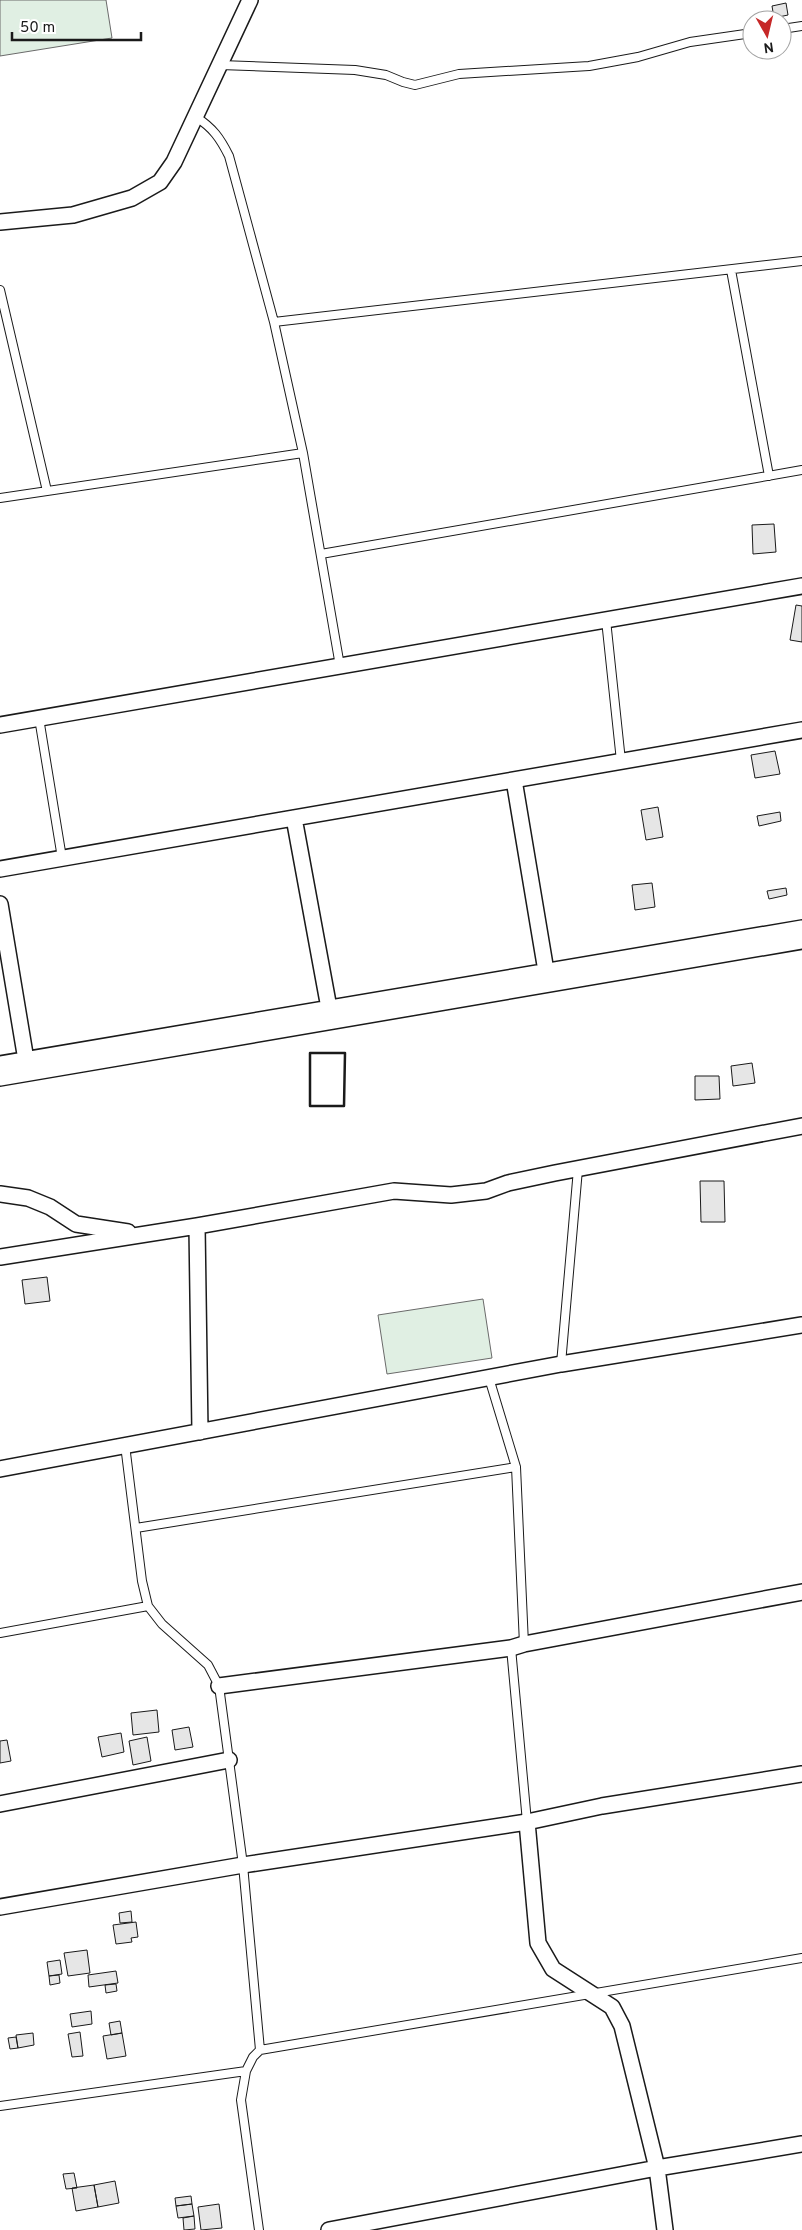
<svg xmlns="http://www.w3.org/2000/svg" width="802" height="2230" font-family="Overpass,sans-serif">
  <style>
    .green { fill: #e0efe3; stroke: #6a6a6a }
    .building { fill: #e6e6e6; stroke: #1a1a1a }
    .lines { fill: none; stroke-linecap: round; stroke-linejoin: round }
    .service-casing { stroke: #1a1a1a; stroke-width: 10 }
    .minor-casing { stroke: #1a1a1a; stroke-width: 18 }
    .service { stroke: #fff; stroke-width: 8 }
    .minor { stroke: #fff; stroke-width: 15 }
    .wall { stroke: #1a1a1a; stroke-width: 2.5 }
  </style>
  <rect width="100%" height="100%" fill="#fff"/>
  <!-- green -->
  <path class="green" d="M 0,0 L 106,0 L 112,38 L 0,56 Z
    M 483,1299 L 492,1358 L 387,1374 L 378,1315 Z"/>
  <!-- building -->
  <path class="building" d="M 786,3 L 788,15 L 774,18 L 772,6 Z
    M 774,524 L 776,552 L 753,554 L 752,525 Z
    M 796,605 L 802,606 L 802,642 L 790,640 Z
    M 775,751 L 780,774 L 755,778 L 751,755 Z
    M 658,807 L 663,837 L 646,840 L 641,810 Z
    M 780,812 L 781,821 L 759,826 L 757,816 Z
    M 652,883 L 655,907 L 635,910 L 632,885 Z
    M 786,888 L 787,895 L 769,899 L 767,891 Z
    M 752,1063 L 755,1083 L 733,1086 L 731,1066 Z
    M 695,1076 L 719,1076 L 720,1099 L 695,1100 Z
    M 700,1181 L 724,1181 L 725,1222 L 701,1222 Z
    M 47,1277 L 50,1301 L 25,1304 L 22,1280 Z
    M 157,1710 L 159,1732 L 133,1735 L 131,1713 Z
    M 189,1727 L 193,1747 L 175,1750 L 172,1730 Z
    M 121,1733 L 124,1752 L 102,1757 L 98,1737 Z
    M 147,1737 L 151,1761 L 133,1765 L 129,1741 Z
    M 7,1740 L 11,1761 L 0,1763 L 0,1741 Z
    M 131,1911 L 132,1922 L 120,1923 L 119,1913 Z
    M 136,1922 L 138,1937 L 131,1938 L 132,1942 L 116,1944 L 113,1925 Z
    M 87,1950 L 90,1973 L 68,1976 L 64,1953 Z
    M 60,1960 L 62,1974 L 49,1976 L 47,1962 Z
    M 116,1971 L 118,1983 L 89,1987 L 88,1975 Z
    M 59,1975 L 60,1983 L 50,1985 L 49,1976 Z
    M 116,1984 L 117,1991 L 106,1993 L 105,1985 Z
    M 91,2011 L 92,2024 L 72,2027 L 70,2014 Z
    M 120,2021 L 122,2033 L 111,2035 L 109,2023 Z
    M 80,2032 L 83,2056 L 72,2057 L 68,2034 Z
    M 33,2033 L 34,2045 L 18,2048 L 16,2035 Z
    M 122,2033 L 126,2056 L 107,2059 L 103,2036 Z
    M 16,2037 L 18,2048 L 10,2049 L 8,2038 Z
    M 74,2173 L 77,2188 L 66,2189 L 63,2174 Z
    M 115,2181 L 119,2203 L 98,2207 L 94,2185 Z
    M 94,2185 L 98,2207 L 76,2211 L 72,2188 Z
    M 191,2196 L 192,2204 L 176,2206 L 175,2198 Z
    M 192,2204 L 194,2216 L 178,2218 L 176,2206 Z
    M 219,2204 L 222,2228 L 201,2230 L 198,2207 Z
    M 194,2216 L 195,2229 L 184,2230 L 183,2218 Z"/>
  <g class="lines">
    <defs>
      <path id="service" d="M 782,29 L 802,26
        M 220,65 L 355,70 L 386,75 L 403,82 L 415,85 L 459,74 L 589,66 L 638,57 L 690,42 L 752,33
        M 196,117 C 213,128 220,138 229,156 L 274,322 L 303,453 L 340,666
        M 731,270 L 769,476
        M 0,290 L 47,491
        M 274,322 L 802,261
        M 0,498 L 303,453
        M 321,554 L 802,470
        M 606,620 L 621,761
        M 39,718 L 62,858
        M 561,1364 L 578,1169
        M 489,1378 L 516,1467 L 524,1644
        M 125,1445 L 142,1581 L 148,1606 L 162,1624 L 208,1665 L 219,1686 L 243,1865 L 260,2050 L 253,2057 L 246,2071 L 241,2100 L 259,2230
        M 136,1528 L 516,1467
        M 0,1633 L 148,1606
        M 511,1648 L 527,1822
        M 260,2050 L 802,1958
        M 0,2106 L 246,2071"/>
      <path id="minor" d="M 0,222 L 73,215 L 132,198 L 160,182 L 174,162 L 250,0
        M 0,725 L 802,586
        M 514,780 L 546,971
        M 294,818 L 329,1008
        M 0,869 L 802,730
        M 0,904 L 26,1060
        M 0,1064 L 802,928
        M 0,1078 L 802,941
        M 0,1194 L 28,1198 L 50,1207 L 76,1224 L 128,1232
        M 197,1226 L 200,1432
        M 0,1257 L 197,1226 L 394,1191 L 451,1195 L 486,1191 L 508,1183 L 555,1173 L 802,1126
        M 0,1469 L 561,1364 L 802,1325
        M 219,1686 L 511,1648 L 524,1644 L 802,1592
        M 0,1804 L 229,1760
        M 527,1822 L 538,1943 L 553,1969 L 612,2007 L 622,2026 L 657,2168 L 665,2230
        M 0,1907 L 243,1865 L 527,1822 L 602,1806 L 802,1774
        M 329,2230 L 657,2168 L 802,2144"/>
    </defs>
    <!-- service casing -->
    <use href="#service" class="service-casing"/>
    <!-- minor casing -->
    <use href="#minor" class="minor-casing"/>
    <!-- service -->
    <use href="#service" class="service"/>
    <!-- minor -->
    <use href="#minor" class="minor"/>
    <!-- wall -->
    <path class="wall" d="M 310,1053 L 345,1053 L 344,1106 L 310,1106 Z"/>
  </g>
  <!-- north arrow -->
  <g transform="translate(767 35) rotate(172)"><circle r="24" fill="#ffffff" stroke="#a3a3a3"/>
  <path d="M0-4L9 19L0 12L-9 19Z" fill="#c62828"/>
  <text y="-8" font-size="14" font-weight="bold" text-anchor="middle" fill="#1a1a1a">N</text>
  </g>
  <!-- scale -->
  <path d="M12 32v8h129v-8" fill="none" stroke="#1a1a1a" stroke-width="2.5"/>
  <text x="20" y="32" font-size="15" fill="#1a1a1a" stroke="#ffffff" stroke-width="4" paint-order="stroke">50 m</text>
</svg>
